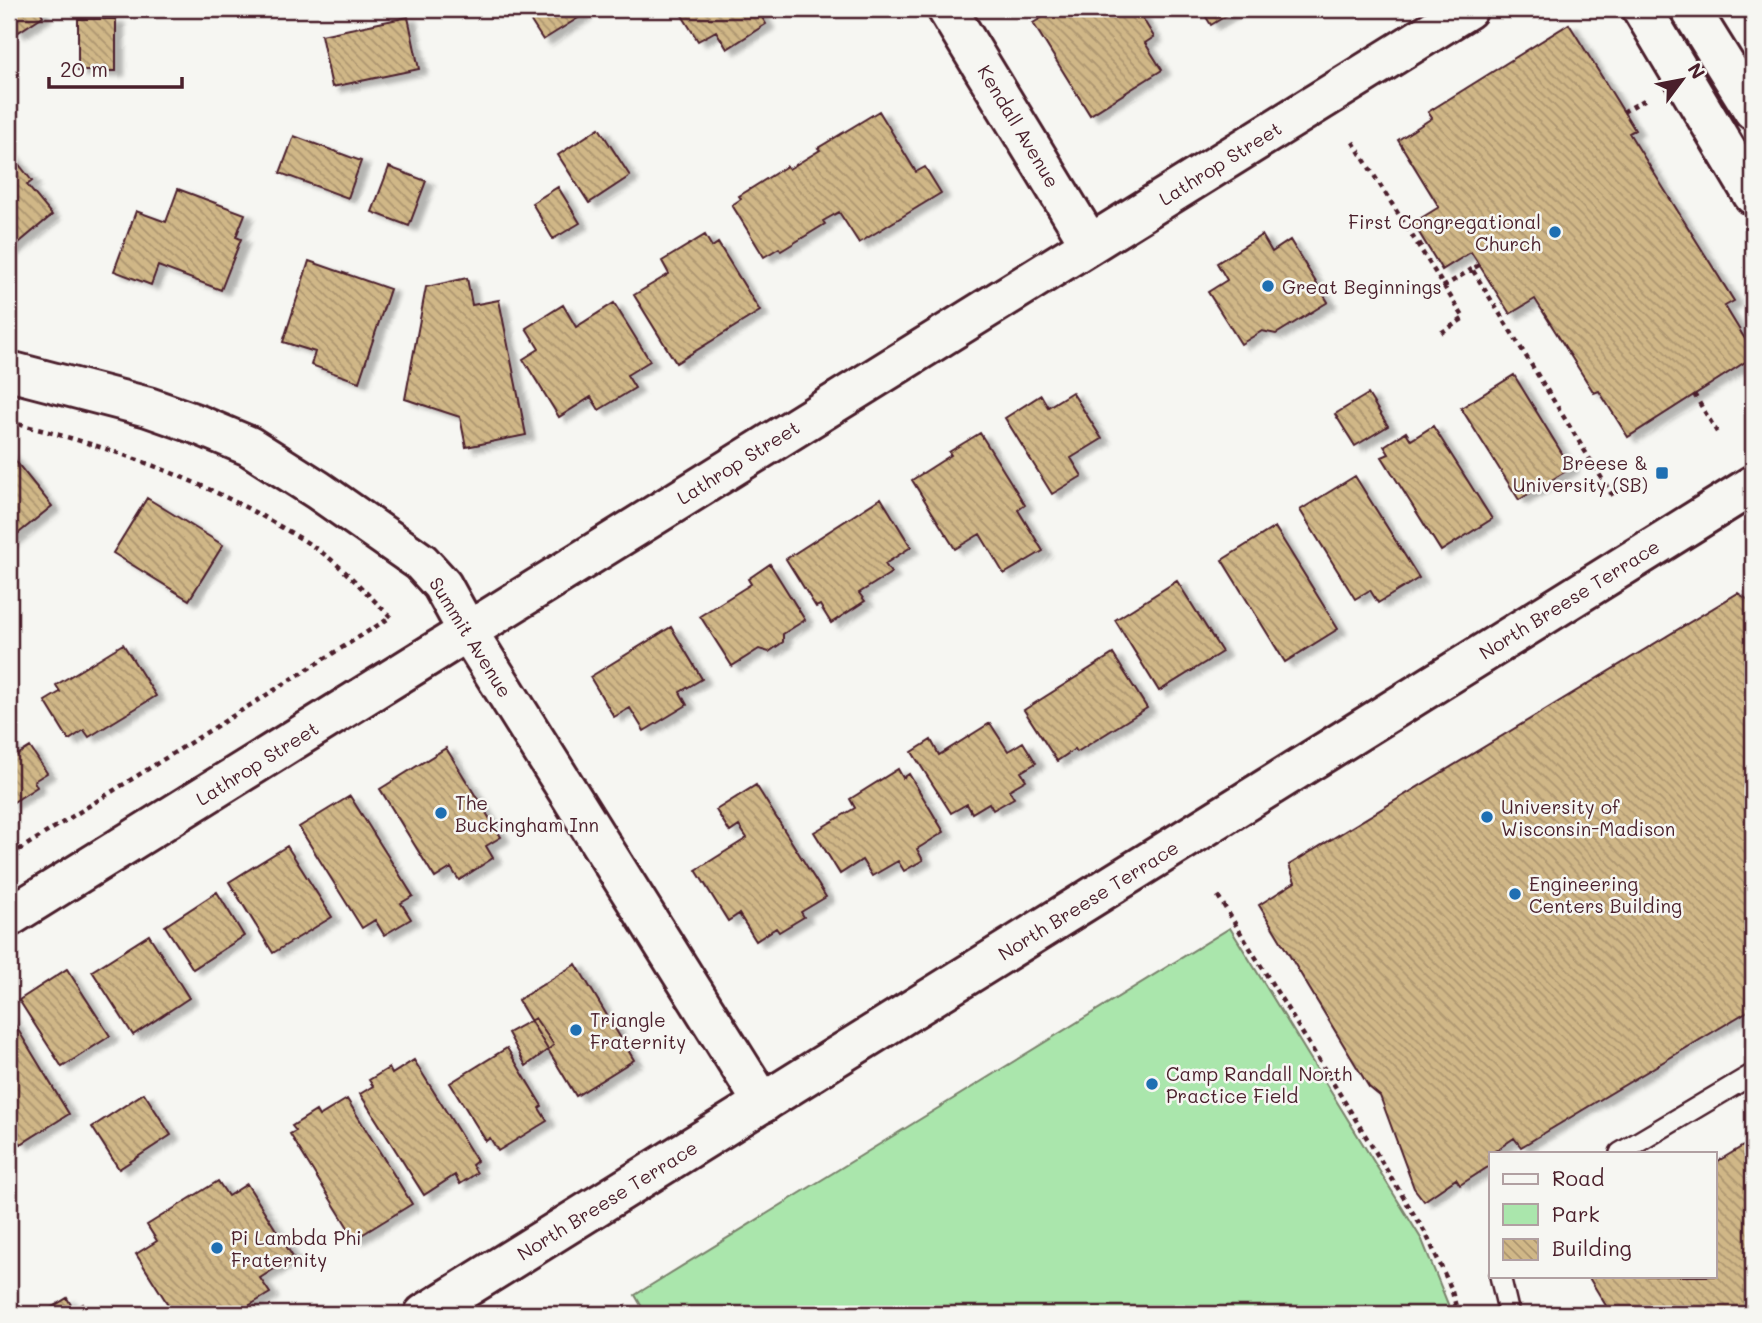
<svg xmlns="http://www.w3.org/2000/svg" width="1762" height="1323" font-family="Mali,sans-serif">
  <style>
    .green { fill: #aae6ac; stroke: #7a826c; stroke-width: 2 }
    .building { fill: url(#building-back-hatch); stroke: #4a1f2b; stroke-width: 2; filter: url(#shadow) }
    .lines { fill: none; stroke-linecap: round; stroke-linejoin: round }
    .lane-casing { stroke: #4a1f2b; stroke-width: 24 }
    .street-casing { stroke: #4a1f2b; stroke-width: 44 }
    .secondary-casing { stroke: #4a1f2b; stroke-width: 44 }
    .path { stroke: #4a1f2b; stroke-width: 4.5; stroke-dasharray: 5 5; stroke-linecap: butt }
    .lane { stroke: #f6f6f2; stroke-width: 19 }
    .street { stroke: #f6f6f2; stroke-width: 38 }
    .secondary { stroke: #f6f6f2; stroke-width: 38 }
    .poi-dot { fill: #1f6fb2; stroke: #f6f6f2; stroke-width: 2.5 }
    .labels { text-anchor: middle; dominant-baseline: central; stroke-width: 5; stroke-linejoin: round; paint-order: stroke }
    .street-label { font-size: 19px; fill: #4a1f2b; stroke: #f6f6f2 }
    .poi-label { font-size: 19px; fill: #4a1f2b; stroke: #f6f6f2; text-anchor: start }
  </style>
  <defs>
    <pattern id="building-back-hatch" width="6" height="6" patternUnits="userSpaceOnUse" patternTransform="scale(1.75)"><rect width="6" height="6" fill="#d0b787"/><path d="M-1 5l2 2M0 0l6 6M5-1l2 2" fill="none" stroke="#ab946f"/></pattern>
    <filter id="shadow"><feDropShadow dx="8" dy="4.5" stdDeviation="2" flood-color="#0004"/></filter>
  </defs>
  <rect width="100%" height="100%" fill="#f6f6f2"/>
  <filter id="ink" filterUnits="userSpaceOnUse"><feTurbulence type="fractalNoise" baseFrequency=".0143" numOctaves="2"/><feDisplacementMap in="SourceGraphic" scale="14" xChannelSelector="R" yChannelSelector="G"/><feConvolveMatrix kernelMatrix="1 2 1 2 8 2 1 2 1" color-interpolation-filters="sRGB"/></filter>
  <g filter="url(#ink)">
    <!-- green -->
    <path class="green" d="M 1230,928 L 1422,1240 L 1452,1314 L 646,1314 L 635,1295 Z"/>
    <!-- building -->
    <path class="building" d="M 9,9 L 39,9 L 43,16 L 17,33 L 9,19 Z
      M 523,9 L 579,9 L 583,15 L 543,40 Z
      M 678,9 L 757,9 L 766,24 L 727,49 L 716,31 L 698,41 Z
      M 1056,9 L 1137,9 L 1154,37 L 1145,43 L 1162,70 L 1090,115 L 1033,23 Z
      M 1201,9 L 1237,9 L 1211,25 Z
      M 408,17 L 419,69 L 332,87 L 321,35 Z
      M 78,19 L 116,19 L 116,71 L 78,71 Z
      M 1569,24 L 1635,130 L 1629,133 L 1734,301 L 1725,306 L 1753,352 L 1753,357 L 1628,437 L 1599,391 L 1594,393 L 1535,299 L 1510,314 L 1471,252 L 1442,270 L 1413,223 L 1439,207 L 1398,140 L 1432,118 L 1428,112 Z
      M 879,111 L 916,172 L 925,167 L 941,193 L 859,243 L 839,212 L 823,221 L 825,224 L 781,251 L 779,248 L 764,257 L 732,205 L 741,199 L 739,196 L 787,166 L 789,169 L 820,150 L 818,148 Z
      M 599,128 L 630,176 L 589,203 L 558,155 Z
      M 294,136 L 361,161 L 348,198 L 280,173 Z
      M 10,153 L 32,181 L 27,185 L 52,215 L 9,251 Z
      M 389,167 L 426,181 L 409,226 L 372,212 Z
      M 558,187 L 580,223 L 553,239 L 532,203 Z
      M 178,189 L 245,214 L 236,237 L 241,239 L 221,290 L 158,266 L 151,285 L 114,271 L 136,211 L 166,222 Z
      M 705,235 L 712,247 L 718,243 L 760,311 L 676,363 L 634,295 L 669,274 L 662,261 Z
      M 1262,235 L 1272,252 L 1290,240 L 1328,302 L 1276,334 L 1262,331 L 1241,344 L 1208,292 L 1227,280 L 1217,263 Z
      M 309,261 L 390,289 L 359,382 L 311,365 L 315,352 L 283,342 Z
      M 467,278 L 472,305 L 499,300 L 526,435 L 466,447 L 460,417 L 405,399 L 426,287 Z
      M 614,303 L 650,361 L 627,375 L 635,388 L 599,410 L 591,397 L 559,417 L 523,359 L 539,349 L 526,328 L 563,305 L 576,327 Z
      M 1514,375 L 1571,468 L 1519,500 L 1461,408 Z
      M 1072,392 L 1102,439 L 1071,458 L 1082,476 L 1052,494 L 1005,418 L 1041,395 L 1048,407 Z
      M 1368,394 L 1388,426 L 1355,446 L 1335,414 Z
      M 1433,426 L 1492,519 L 1441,551 L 1382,457 L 1389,454 L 1384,446 L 1406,432 L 1411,440 Z
      M 980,433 L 1025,505 L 1018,510 L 1043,551 L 1004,574 L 980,534 L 955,549 L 912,480 L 951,455 L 949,452 Z
      M 9,453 L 52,506 L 9,541 Z
      M 1355,476 L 1419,578 L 1378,603 L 1370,590 L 1355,599 L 1300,510 Z
      M 147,498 L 223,545 L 189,600 L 113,553 Z
      M 881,498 L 911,547 L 885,564 L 891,573 L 859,593 L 865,601 L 831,623 L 820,605 L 816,607 L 786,559 Z
      M 1275,527 L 1338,629 L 1285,662 L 1222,560 Z
      M 770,564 L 805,620 L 783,634 L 783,642 L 769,652 L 759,649 L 732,666 L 700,616 L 751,584 L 748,579 Z
      M 1177,581 L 1222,652 L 1159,691 L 1115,620 Z
      M 1738,593 L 1753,603 L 1753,1008 L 1521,1147 L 1514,1138 L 1488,1156 L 1491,1165 L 1460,1185 L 1456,1179 L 1424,1201 L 1414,1188 L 1380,1096 L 1369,1087 L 1259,905 L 1295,882 L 1289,865 Z
      M 671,627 L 702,679 L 680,692 L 687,705 L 644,731 L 630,708 L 614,717 L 590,677 Z
      M 123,644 L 156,696 L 89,737 L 84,730 L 69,740 L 45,701 L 60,692 L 56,685 Z
      M 1113,654 L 1147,708 L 1077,752 L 1075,749 L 1057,761 L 1024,710 Z
      M 990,723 L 1008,751 L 1023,742 L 1036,763 L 1021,772 L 1026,780 L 1009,790 L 1014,798 L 993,810 L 989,803 L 972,813 L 967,804 L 951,813 L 912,752 L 931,740 L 939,755 Z
      M 9,742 L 17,755 L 30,747 L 47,773 L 34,781 L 37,787 L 9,805 Z
      M 446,748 L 501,837 L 486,846 L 493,858 L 459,880 L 451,868 L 435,878 L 380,789 Z
      M 898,769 L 903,778 L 909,774 L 944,832 L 917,849 L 923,860 L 904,871 L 898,861 L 872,876 L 862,860 L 840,874 L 814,832 L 855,808 L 850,799 Z
      M 756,785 L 826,897 L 801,912 L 804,917 L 779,932 L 776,928 L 756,941 L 739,914 L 728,921 L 696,870 L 747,838 L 739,826 L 730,832 L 716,810 Z
      M 350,796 L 413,896 L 401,903 L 411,919 L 384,935 L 375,920 L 362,928 L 299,827 Z
      M 287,846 L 332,917 L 273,953 L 229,882 Z
      M 217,892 L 244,936 L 193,969 L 165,926 Z
      M 149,935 L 189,998 L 133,1035 L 92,971 Z
      M 576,964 L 634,1060 L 576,1096 L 518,1000 Z
      M 67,969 L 110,1036 L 62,1067 L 19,1000 Z
      M 9,1015 L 69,1114 L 21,1144 L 9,1125 Z
      M 535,1018 L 554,1045 L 526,1066 L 508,1033 Z
      M 507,1048 L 542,1106 L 539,1108 L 547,1121 L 498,1151 L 490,1138 L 486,1141 L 450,1083 Z
      M 414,1060 L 477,1161 L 472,1165 L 477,1173 L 460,1184 L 455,1175 L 424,1195 L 360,1094 L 373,1086 L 369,1080 L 389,1068 L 392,1074 Z
      M 144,1093 L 171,1135 L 119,1169 L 92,1127 Z
      M 347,1099 L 412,1204 L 355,1239 L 290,1134 L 296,1131 L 292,1126 L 316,1111 L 319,1116 Z
      M 1753,1140 L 1753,1314 L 1611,1314 L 1588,1276 L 1715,1276 L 1715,1163 Z
      M 218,1181 L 228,1196 L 247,1184 L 293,1257 L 260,1278 L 270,1293 L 235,1314 L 216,1314 L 212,1308 L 202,1314 L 174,1314 L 136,1254 L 157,1241 L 147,1225 Z
      M 67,1298 L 74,1310 L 83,1304 L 89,1314 L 41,1314 Z"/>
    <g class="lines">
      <defs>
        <path id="lane" d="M 1620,1153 L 1753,1074
          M 1500,1276 L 1509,1314"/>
        <path id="street" d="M 947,9 L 1090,244
          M 9,371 L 148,407 L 199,425 L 249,446 L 318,490 L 421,562 L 442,585 L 468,632 L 763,1103
          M 9,917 L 1468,9"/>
        <path id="secondary" d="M 1642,9 L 1753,195
          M 1690,9 L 1753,110
          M 424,1314 L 1753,485"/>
      </defs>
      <!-- lane casing -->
      <use href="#lane" class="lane-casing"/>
      <!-- street casing -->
      <use href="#street" class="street-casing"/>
      <!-- secondary casing -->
      <use href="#secondary" class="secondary-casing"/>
      <!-- path -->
      <path class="path" d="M 1623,112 L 1646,99
        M 1353,142 L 1464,318 L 1441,333
        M 1418,246 L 1425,242
        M 1479,265 L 1472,269 L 1614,498
        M 1443,287 L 1472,269
        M 1694,394 L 1717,432
        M 9,422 C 98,443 182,472 262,516 C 286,530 313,544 334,562 C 354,579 372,599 391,617 L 9,856
        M 1218,896 L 1426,1234 L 1451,1288 L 1458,1314"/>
      <!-- lane -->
      <use href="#lane" class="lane"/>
      <!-- street -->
      <use href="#street" class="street"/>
      <!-- secondary -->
      <use href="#secondary" class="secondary"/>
    </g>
  </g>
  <!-- markers -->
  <g class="poi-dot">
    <circle cx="1555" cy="232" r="7"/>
    <circle cx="1268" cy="286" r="7"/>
    <rect x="1655" y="466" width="14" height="14" rx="3.5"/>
    <circle cx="441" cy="813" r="7"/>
    <circle cx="1487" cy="817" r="7"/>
    <circle cx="1515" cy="894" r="7"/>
    <circle cx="576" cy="1030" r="7"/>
    <circle cx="1152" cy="1084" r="7"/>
    <circle cx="217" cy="1248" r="7"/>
  </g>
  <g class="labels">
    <!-- street labels -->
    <g class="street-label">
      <text transform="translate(1019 126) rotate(59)">Kendall Avenue</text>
      <text transform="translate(1220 163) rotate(-32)">Lathrop Street</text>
      <text transform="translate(738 462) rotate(-32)">Lathrop Street</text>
      <text transform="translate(1569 599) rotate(-32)">North Breese Terrace</text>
      <text transform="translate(471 637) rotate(58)">Summit Avenue</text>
      <text transform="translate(257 763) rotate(-32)">Lathrop Street</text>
      <text transform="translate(1088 900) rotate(-32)">North Breese Terrace</text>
      <text transform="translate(607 1200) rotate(-32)">North Breese Terrace</text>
    </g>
    <!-- poi labels -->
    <g class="poi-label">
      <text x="1541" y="221" text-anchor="end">First Congregational<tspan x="1541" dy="22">Church</tspan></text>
      <text x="1282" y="286">Great Beginnings</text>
      <text x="1648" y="462" text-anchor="end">Breese &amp;<tspan x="1648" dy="22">University (SB)</tspan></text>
      <text x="455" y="802">The<tspan x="455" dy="22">Buckingham Inn</tspan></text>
      <text x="1501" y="806">University of<tspan x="1501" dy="22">Wisconsin-Madison</tspan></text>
      <text x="1529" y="883">Engineering<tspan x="1529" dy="22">Centers Building</tspan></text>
      <text x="590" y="1019">Triangle<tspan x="590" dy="22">Fraternity</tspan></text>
      <text x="1166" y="1073">Camp Randall North<tspan x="1166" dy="22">Practice Field</tspan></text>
      <text x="231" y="1237">Pi Lambda Phi<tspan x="231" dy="22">Fraternity</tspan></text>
    </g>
  </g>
  <!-- margin -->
  <rect width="1762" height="1323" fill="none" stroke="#f6f6f2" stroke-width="35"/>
  <rect x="18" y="18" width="1727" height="1288" fill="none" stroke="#4a1f2b" stroke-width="2.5" filter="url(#ink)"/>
  <!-- legend -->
  <rect x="1489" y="1152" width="228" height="126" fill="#f6f6f2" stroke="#b1a0a2" stroke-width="2"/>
  <rect x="1503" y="1174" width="35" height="10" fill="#f6f6f2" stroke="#b1a0a2" stroke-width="2"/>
  <text x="1552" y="1186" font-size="21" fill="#4a1f2b">Road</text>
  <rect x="1503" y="1204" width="35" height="21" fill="#aae6ac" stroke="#b1a0a2" stroke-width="2"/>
  <text x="1552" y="1222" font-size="21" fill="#4a1f2b">Park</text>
  <rect x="1503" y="1239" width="35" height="21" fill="url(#building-back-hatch)" stroke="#b1a0a2" stroke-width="2"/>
  <text x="1552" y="1256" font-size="21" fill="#4a1f2b">Building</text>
  <!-- north arrow -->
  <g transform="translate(1682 80) rotate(58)" stroke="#f6f6f2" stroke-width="5" paint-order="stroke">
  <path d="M0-5L12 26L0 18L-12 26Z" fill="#4a1f2b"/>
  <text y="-10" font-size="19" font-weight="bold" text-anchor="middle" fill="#4a1f2b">N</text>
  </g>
  <!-- scale -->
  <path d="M49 77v10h133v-10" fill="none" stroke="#4a1f2b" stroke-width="3.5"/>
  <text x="60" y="77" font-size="21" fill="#4a1f2b" stroke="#f6f6f2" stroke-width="5" paint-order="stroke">20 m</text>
</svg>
